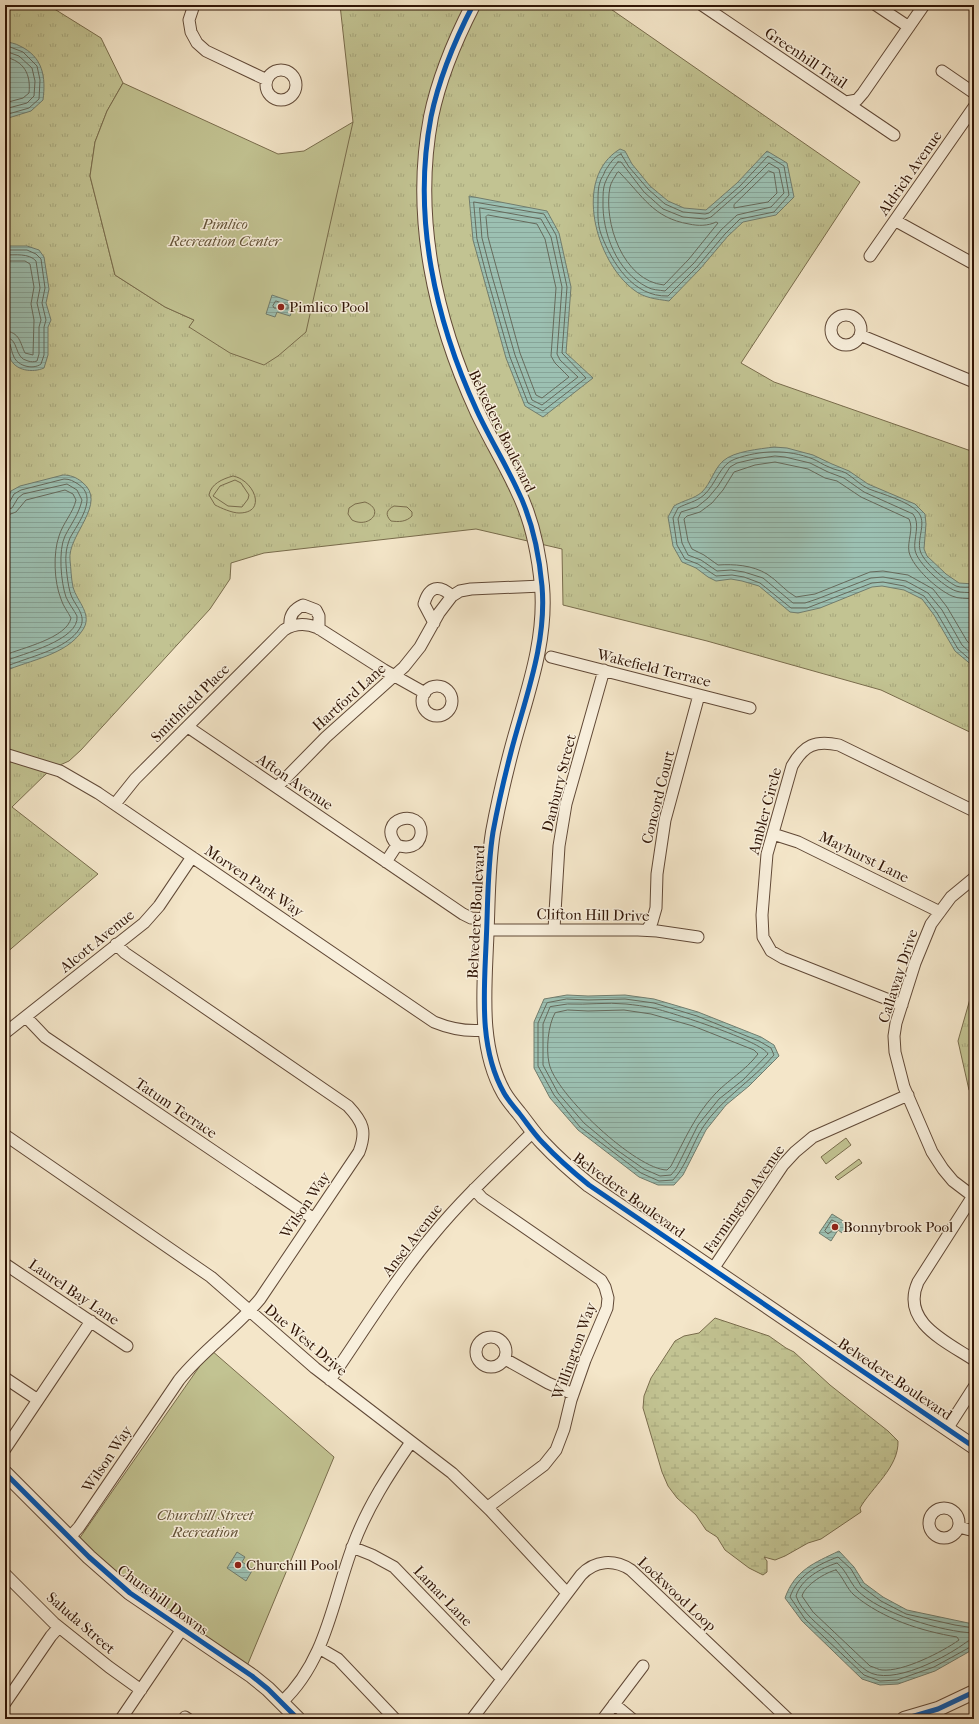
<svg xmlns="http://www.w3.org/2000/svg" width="979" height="1724" font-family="'IM FELL French Canon',serif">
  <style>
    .grass { fill: url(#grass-tufts); stroke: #796c4c }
    .wetland { fill: url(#wetland-marsh); stroke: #796c4c }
    .park { fill: #c2c392; stroke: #796c4c; fill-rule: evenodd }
    .water { fill: url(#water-rules); stroke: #717c6d }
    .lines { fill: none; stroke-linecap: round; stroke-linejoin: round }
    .shore { stroke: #666a5c; stroke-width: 1 }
    .minor-casing { stroke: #614937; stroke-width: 13 }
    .tertiary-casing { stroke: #614937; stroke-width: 16 }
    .minor { stroke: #f8efdc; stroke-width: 11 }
    .tertiary { stroke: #f8efdc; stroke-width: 14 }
    .cycleway-casing { stroke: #f8efdc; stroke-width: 8 }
    .cycleway { stroke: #0057b8; stroke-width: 5 }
    .poi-dot { fill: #8f2418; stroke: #f8efdc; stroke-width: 1.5 }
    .labels { text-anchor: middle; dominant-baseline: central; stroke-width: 3; stroke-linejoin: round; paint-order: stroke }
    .street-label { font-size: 15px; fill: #301506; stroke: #f8efdc }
    .park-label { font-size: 15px; font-style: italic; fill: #635237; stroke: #f8efdc }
    .poi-label { font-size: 15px; fill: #301506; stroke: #f8efdc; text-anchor: start }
  </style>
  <defs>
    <pattern id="grass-tufts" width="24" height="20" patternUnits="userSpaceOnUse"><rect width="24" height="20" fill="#c2c392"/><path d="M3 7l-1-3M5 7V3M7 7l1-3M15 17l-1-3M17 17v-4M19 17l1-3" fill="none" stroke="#a7a77c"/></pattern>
    <pattern id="wetland-marsh" width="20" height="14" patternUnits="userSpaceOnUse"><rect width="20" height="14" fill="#c2c392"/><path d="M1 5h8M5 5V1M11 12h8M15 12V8" fill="none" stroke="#a7a77c"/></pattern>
    <pattern id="water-rules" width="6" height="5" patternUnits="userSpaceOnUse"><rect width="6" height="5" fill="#9cc0b2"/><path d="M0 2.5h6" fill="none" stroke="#87a498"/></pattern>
  </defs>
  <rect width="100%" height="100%" fill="#f4e6c9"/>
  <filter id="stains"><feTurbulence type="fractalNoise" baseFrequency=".005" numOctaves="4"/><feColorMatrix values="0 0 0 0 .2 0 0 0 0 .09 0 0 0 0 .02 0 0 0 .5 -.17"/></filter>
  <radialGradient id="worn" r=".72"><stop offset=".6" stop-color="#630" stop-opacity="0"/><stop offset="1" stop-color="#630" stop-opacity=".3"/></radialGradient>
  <!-- grass -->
  <path class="grass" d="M 5,5 L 48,5 L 101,38 L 123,83 L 107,111 L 95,142 L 90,176 L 115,275 L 165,307 L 194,320 L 189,328 L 353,122 L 340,5 L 605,5 L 860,182 L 741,363 L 774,382 L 974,452 L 974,734 L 881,690 L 707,641 L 563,605 L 562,549 L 476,529 L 264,553 L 231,563 L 230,579 L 210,609 L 81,750 L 69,761 L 51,769 L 12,807 L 98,874 L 5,954 Z
    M 974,985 L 974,1096 L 969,1090 L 958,1041 Z"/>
  <!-- wetland -->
  <path class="wetland" d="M 715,1318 L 769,1336 L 786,1348 L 794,1352 L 830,1385 L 888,1431 L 898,1441 C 899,1467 872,1487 860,1508 L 861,1512 L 821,1539 L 808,1543 L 785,1556 L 775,1560 L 764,1557 L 767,1561 L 767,1572 L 763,1575 L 749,1568 L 725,1550 L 717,1537 L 706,1530 L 696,1515 L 677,1498 L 668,1486 L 662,1472 L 643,1408 L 644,1396 L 651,1378 L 675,1341 L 684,1336 L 699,1333 Z"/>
  <!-- park -->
  <path class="park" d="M 123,83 L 278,154 L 304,151 L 353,122 L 306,332 L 278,356 L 264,365 L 230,353 L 189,327 L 194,320 L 165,307 L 115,275 L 90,176 L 95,142 L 107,111 Z
    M 233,476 C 254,480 268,513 239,513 C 232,513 221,508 215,505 L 209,495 C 211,484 222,479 233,476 ZM 235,480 L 241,483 L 249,495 L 248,499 L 242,507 L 228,506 L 213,496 L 220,486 Z
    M 365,502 C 386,510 369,529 352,520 L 348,514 L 349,508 L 355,504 Z
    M 394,506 L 407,507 L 412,512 L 412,516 C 406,522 399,522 391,521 C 385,515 386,510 394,506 Z
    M 846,1138 L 851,1145 L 826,1164 L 821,1157 Z
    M 859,1159 L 862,1163 L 838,1180 L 835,1177 Z
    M 211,1350 L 334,1457 L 247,1666 L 152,1602 L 79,1539 Z"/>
  <!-- water -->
  <path class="water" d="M 5,41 C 10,43 15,43 20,46 C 43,57 46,77 43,100 L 31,111 L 5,119 Z
    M 620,149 L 625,151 L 632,164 L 650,186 L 668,201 L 684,208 L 706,210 L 737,183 L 767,151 L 787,163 L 794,197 L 776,215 L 743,222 L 728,236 L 700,269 L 669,301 C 656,299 644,298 634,290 C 596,262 572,178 620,149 Z
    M 469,196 L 547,211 L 559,233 L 571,287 L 566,353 L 593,378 L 543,417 L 525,406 L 506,358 L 473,240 Z
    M 5,246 L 27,246 L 39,250 L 44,257 L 49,289 L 46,303 L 51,320 L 48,327 L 48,355 L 44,368 C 33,373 15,371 10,358 C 3,341 5,323 5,305 C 5,286 5,266 5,246 Z
    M 272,295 L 295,303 L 290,316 L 277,312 L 275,317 L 266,314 Z
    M 774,447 L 787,448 L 813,455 L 832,464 L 849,471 L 868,484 L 915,504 L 925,514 L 926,524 L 924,549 L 927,556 L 946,574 L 959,583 L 974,584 L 974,667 L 955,651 L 934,615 L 922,599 L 904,590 L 882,586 L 872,587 L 820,608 L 798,613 L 790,612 L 759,586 L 742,581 L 731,579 L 716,581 L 708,577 L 696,568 L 682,562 L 673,546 L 668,517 L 674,506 C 684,500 694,499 702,492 C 711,483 714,469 723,461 C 734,451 760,449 774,447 Z
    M 63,475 C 70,475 76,477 82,482 C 109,503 67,535 70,560 C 71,568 71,578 73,587 C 77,602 94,615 82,631 C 66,655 30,660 5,671 L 6,502 L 11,491 L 20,486 Z
    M 567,995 L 588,996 L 625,995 L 654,999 L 698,1012 L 761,1037 L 774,1045 L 779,1056 L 749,1086 L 726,1105 L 706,1130 L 683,1175 L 674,1185 L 658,1185 L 639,1177 L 578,1130 L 550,1098 L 534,1068 L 534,1022 L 544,999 Z
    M 832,1214 L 848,1224 L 842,1233 L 838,1230 L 831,1241 L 819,1233 Z
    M 839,1551 L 854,1567 L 864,1583 L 883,1597 L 907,1610 L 973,1624 C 975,1630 976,1644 972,1650 L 935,1671 L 898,1684 L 880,1685 L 862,1679 L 802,1621 L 785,1598 C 795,1570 814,1563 839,1551 Z
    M 237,1552 L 245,1557 L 242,1562 L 253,1569 L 246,1581 L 227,1568 Z"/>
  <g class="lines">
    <!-- shore -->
    <path class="shore" d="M 5,45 L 23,52 L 37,66 L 40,80 L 39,99 L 29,108 L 5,115
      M 5,51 L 19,56 L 32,68 L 35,81 L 34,96 L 27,103 L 5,109
      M 5,57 C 24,61 31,74 29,93 L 23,98 L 5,103
      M 621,154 L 629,167 L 648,189 L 665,204 L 683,212 L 705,214 L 709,213 L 740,186 L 768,156 L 784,166 L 789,195 L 774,212 L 740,219 L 725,234 L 697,267 L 668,296 C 633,297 612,263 601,234 C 597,223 598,212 598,200 C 598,195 598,187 600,182 C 601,178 604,175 605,171 C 609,165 614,156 621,154 Z
      M 618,162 L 621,162 L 644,192 L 663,209 L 683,217 L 705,219 L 711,217 L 743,189 L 769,163 L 779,169 L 784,193 L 771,207 L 737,215 L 721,230 L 694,263 L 665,291 C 659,290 652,290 647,287 C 617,272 602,233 603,201 C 603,195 603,188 605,183 C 608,175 613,168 618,162 Z
      M 769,171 L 774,173 L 777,193 L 768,202 L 734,208 L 734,205 Z
      M 619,172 C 643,196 653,218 689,224 C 698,226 708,226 716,222 L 718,223 L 689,259 L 664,285 C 623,281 603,222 610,187 C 611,182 615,177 617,173 Z
      M 474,202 L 544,214 L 556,235 L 567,287 L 562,353 L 586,378 L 543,411 L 528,403 L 510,357 L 487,277 L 477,239 Z
      M 480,208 L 541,219 L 551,237 L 562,287 L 557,354 L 560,360 L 578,377 L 542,405 L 532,400 L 515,355 L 492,276 L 482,238 Z
      M 488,215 L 537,224 L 545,239 L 556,288 L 551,356 L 555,363 L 569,377 L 542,398 L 536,395 L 520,353 L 488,237 L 486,217 Z
      M 5,250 L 27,250 L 36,254 L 41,259 L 45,288 L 42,303 L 46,320 L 44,327 L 44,355 L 41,364 C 33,370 18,366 14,357 C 12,353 11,348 10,344 L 5,342
      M 5,255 C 15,255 29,253 36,261 L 40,288 L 37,303 L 41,320 L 39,327 L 39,354 L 37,361 C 34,362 31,362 28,361 C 13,358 20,338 5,337
      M 5,261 L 25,261 L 30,264 L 34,287 L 31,304 L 34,320 L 33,355 L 25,353 C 20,343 20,332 5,331
      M 276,301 L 288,305 L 288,309 L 274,308 L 273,306 Z
      M 5,505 L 9,503 L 14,494 L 21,490 L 64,479 C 70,479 73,481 78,484 C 99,497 78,523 70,538 C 68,543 66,550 66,555 C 65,562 68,588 71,595 C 75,606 87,615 80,628 C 67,650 27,657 5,667
      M 5,510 L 12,508 L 18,498 L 23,494 L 67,484 L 77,490 L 82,500 C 79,514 71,524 65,536 C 58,550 61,583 66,597 C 69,604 74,610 77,616 C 80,640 22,654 5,661
      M 5,516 L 16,512 L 26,500 L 65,490 L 73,494 L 76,500 C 73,513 63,523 59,536 C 53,553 54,582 61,599 C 63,606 68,612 71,618 C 67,638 22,648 5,655
      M 974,587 C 969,587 961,588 956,586 C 946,581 922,561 920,550 C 917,538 927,522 918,512 C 908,501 882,494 869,489 C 860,485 854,478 846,473 C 840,470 834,470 829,467 C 823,465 818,461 813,459 C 788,449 760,450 735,459 C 720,464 716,484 704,495 C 696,502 687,503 678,508 L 673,518 L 677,545 L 685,559 L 698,564 L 716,576 L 732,575 L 744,577 L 760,583 L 791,608 L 807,608 L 872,583 L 883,582 L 904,586 L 924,596 L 937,613 L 958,649 L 974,663
      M 974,593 C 968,592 961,593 956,591 C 944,587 917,563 915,550 C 913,539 921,524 913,514 L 864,492 L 844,478 L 828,472 L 810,463 L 785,457 L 775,456 L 754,459 L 737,463 L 730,467 L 718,486 L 708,498 L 697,507 L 681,512 L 678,519 L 682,543 L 688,555 L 701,560 L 717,571 L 731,570 L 744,572 L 763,578 L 793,603 L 805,603 L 817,599 L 871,578 L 883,577 L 906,581 L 928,593 L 942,610 L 962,645 L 974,656
      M 974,599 C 967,598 958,599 952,596 C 938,590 913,568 909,552 C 907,541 914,529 909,519 L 861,497 L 837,481 L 825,478 L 808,469 L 775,462 L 755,465 L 734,472 L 723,490 L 712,503 L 700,512 L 687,516 L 684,519 L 688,541 L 692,549 L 704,555 L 718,565 C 734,564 752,565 767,574 C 777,580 785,591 796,597 L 815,594 L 870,572 L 883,571 L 908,575 L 933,589 L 947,607 L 967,641 L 974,648
      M 567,999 L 588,1000 L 625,999 L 654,1003 L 697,1016 L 759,1041 L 771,1048 L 774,1055 C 752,1081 722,1098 703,1127 C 692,1144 687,1165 673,1180 L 659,1181 L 641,1173 L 580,1127 L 554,1095 L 538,1066 L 538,1023 L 547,1003 Z
      M 568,1004 C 587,1005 607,1002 626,1004 C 635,1005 644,1006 653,1008 C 670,1012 762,1041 768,1054 L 743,1080 L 719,1099 L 698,1125 L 676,1169 L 671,1175 L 660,1176 L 644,1169 L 614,1148 L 584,1123 L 558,1093 L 543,1065 L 543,1024 L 550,1007 Z
      M 568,1010 L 588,1011 L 624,1010 L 651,1014 L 693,1026 L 754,1050 L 758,1054 C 745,1071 728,1080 715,1094 C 695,1115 684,1141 671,1166 L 667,1170 C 637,1170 555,1094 549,1063 C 546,1049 548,1025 555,1013 Z
      M 832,1220 L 838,1223 L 839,1225 L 828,1234 L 825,1231 Z
      M 836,1570 C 843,1577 847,1589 854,1595 C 883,1619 921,1631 957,1637 L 959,1640 C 942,1652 903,1672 882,1670 C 879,1670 874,1667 870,1666 L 813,1612 L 802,1596 C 805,1585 826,1572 836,1570 Z
      M 974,1628 L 955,1625 L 906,1614 L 881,1601 L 861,1586 L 851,1569 L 838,1557 C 818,1564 797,1576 790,1597 L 805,1619 L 864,1675 L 880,1681 L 897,1680 L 934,1667 L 974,1645
      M 974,1633 C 942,1632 879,1613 857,1590 C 849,1581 846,1570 837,1563 C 821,1568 801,1579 796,1596 C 802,1613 819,1625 832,1637 C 843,1648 854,1662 867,1671 C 891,1687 947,1657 968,1641 L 974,1640"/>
    <defs>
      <path id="minor" d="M 194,5 L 189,20 L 191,32 L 197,43 L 206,51 L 267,80
        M 702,5 L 894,135
        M 876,5 L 909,27
        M266 85a15 15 0 1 1 30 0a15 15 0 1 1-30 0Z
        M 942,71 L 974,93
        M 846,102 L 857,100 L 863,93 L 924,5
        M 896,221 L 974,264
        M 870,256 L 974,107
        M831 330a15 15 0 1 1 30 0a15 15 0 1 1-30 0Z
        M 860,335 L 974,382
        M 434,623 L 424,604 C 429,586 439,584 452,596
        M 290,626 C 289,616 294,609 303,605 L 316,610 L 319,616 L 319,629
        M 551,657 L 750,708
        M422 701a15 15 0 1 1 30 0a15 15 0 1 1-30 0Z
        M 188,727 L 463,914 L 471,918 L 487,919
        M 5,754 L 60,771 L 98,793 L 434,1022 C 451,1029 467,1032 485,1030
        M 277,787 L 326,737 L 404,667 L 420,647 L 439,613 L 452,596 L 460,591 L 471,589 L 542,586
        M 115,804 L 135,779 L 284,630 C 295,623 306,623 318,628 L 384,670 L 425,693
        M 773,834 L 798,842 L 940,912
        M 386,862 L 397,845 C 374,819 423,806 421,834 C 419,847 407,849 397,845
        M 974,878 L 951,897 L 931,924 L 915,963 L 896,1023 L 894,1036 L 895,1052 L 904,1087 L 932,1152 L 943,1169 L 953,1181 L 974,1197
        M 554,929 L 559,846 L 566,804 L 604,670
        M 487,930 L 638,930 L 657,931 L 698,937
        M 647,930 L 652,922 L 656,908 L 657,874 L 665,820 L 699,695
        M 902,1005 L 783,958 L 771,951 L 763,937 L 762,915 L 767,854 L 792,766 C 804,745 815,740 839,745 L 974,811
        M 26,1017 L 45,1037 L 314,1219
        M 5,1033 L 144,923 L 159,906 L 192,857
        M 5,1135 L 211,1277 L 315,1368 L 452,1473 L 490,1510 L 567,1593
        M 474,1189 L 482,1198 L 601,1280 L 605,1287 L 608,1298 L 607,1308 L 585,1360 L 571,1400 L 564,1429 L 556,1450 L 544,1465 L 488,1507
        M 973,1196 L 918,1282 C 900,1322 947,1342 974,1360
        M 5,1264 L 127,1346
        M 713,1269 L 783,1165 L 795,1152 L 813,1137 L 908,1095
        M476 1352a15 15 0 1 1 30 0a15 15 0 1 1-30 0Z
        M 505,1359 L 548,1383 L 573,1394
        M 5,1378 L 38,1400
        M 330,1380 C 363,1332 394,1281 432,1236 C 463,1198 499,1165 534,1131
        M 947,1429 L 974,1387
        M 5,1449 L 91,1321
        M929 1523a15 15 0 1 1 30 0a15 15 0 1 1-30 0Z
        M 959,1527 L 974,1531
        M 70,1537 L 79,1527 L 179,1380 C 203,1350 236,1328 260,1299 L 359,1152 C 367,1131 363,1122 348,1106 L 125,953 L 116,944
        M 352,1547 L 372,1555 L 394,1567 L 502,1679
        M 5,1574 L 54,1623 L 109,1667 L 141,1690
        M 319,1648 L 338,1659 L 395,1719
        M 282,1702 C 327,1660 333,1597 354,1543 C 368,1506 389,1474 411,1442
        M 5,1703 L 51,1636 L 59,1627
        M 614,1704 L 632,1719
        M 185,1717 L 188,1719
        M 121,1719 L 182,1629
        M 472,1719 L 581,1575 C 595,1560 614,1559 631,1570 L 788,1719
        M 603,1719 L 643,1666"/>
      <path id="tertiary" d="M 473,5 C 455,40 439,78 431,117 C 412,217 435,320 477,411 C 489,437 505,463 517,489 C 532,519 539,553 542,586 C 547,644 525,698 511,752 C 504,779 498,805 493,832 C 487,869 488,908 486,945 C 484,994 479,1049 504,1093 C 508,1100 514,1107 519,1113 C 527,1123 534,1134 543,1143 C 557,1158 573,1172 589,1185 L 974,1447
        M 5,1473 L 89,1557 L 130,1593 L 252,1676 L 268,1689 L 298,1719
        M 904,1719 L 938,1709 L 974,1692"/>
    </defs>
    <!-- minor casing -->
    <use href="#minor" class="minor-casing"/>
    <!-- tertiary casing -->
    <use href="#tertiary" class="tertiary-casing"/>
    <!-- minor -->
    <use href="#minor" class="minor"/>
    <!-- tertiary -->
    <use href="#tertiary" class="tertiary"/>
    <defs>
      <path id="cycleway" d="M 473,5 C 455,40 439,78 431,117 C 412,217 435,320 477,411 C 489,437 505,463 517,489 C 532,519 539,553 542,586 C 547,644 525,698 511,752 C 504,779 498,805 493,832 C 487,869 488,908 486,945 C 484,994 479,1049 504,1093 C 508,1100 514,1107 519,1113 C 527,1123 534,1134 543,1143 C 557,1158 573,1172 589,1185 L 974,1447
        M 5,1473 L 89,1557 L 130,1593 L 252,1676 L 268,1689 L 298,1719
        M 904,1719 L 938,1709 L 974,1692"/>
    </defs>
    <!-- cycleway casing -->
    <use href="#cycleway" class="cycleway-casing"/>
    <!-- cycleway -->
    <use href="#cycleway" class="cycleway"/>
  </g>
  <!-- markers -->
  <g class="poi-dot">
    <circle cx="281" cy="307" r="4"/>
    <circle cx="835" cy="1227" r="4"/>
    <circle cx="238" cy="1565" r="4"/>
  </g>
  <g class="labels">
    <!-- street labels -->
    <g class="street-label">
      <text transform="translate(806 58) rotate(34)">Greenhill Trail</text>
      <text transform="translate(910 173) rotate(-55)">Aldrich Avenue</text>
      <text transform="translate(502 431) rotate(64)">Belvedere Boulevard</text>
      <text transform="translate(654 668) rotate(14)">Wakefield Terrace</text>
      <text transform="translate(349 697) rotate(-42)">Hartford Lane</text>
      <text transform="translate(190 703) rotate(-45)">Smithfield Place</text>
      <text transform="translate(295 782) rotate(34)">Afton Avenue</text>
      <text transform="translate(559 783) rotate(-76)">Danbury Street</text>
      <text transform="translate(658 797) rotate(-76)">Concord Court</text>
      <text transform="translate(765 811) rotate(-75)">Ambler Circle</text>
      <text transform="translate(864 857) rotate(26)">Mayhurst Lane</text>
      <text transform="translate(254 881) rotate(34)">Morven Park Way</text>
      <text transform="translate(476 912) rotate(-87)">Belvedere Boulevard</text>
      <text transform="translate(593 915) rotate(1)">Clifton Hill Drive</text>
      <text transform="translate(97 941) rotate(-39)">Alcott Avenue</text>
      <text transform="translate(898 976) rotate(-72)">Callaway Drive</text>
      <text transform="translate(176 1108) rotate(34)">Tatum Terrace</text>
      <text transform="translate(629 1195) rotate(36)">Belvedere Boulevard</text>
      <text transform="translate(744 1199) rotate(-55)">Farmington Avenue</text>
      <text transform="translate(305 1205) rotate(-56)">Wilson Way</text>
      <text transform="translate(412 1240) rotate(-52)">Ansel Avenue</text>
      <text transform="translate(74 1292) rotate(34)">Laurel Bay Lane</text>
      <text transform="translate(306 1340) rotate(40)">Due West Drive</text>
      <text transform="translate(574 1351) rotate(-70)">Willington Way</text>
      <text transform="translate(895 1379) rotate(34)">Belvedere Boulevard</text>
      <text transform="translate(107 1459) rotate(-56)">Wilson Way</text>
      <text transform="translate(677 1594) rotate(43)">Lockwood Loop</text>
      <text transform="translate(443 1596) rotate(46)">Lamar Lane</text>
      <text transform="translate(163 1600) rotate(36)">Churchill Downs</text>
      <text transform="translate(81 1623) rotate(41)">Saluda Street</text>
    </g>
    <!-- park labels -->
    <g class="park-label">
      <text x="225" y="224">Pimlico<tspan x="225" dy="17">Recreation Center</tspan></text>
      <text x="205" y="1515">Churchill Street<tspan x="205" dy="17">Recreation</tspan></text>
    </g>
    <!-- poi labels -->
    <g class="poi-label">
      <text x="289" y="307">Pimlico Pool</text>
      <text x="843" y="1227">Bonnybrook Pool</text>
      <text x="246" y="1565">Churchill Pool</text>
    </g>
  </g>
  <!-- margin -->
  <rect width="979" height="1724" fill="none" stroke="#f4e6c9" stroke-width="20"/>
  <rect x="6" y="6" width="967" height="1712" fill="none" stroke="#301506" stroke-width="2"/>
  <rect x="10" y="10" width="959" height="1704" fill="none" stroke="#301506"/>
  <rect width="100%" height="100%" filter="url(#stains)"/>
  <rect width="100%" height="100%" fill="url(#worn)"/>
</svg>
